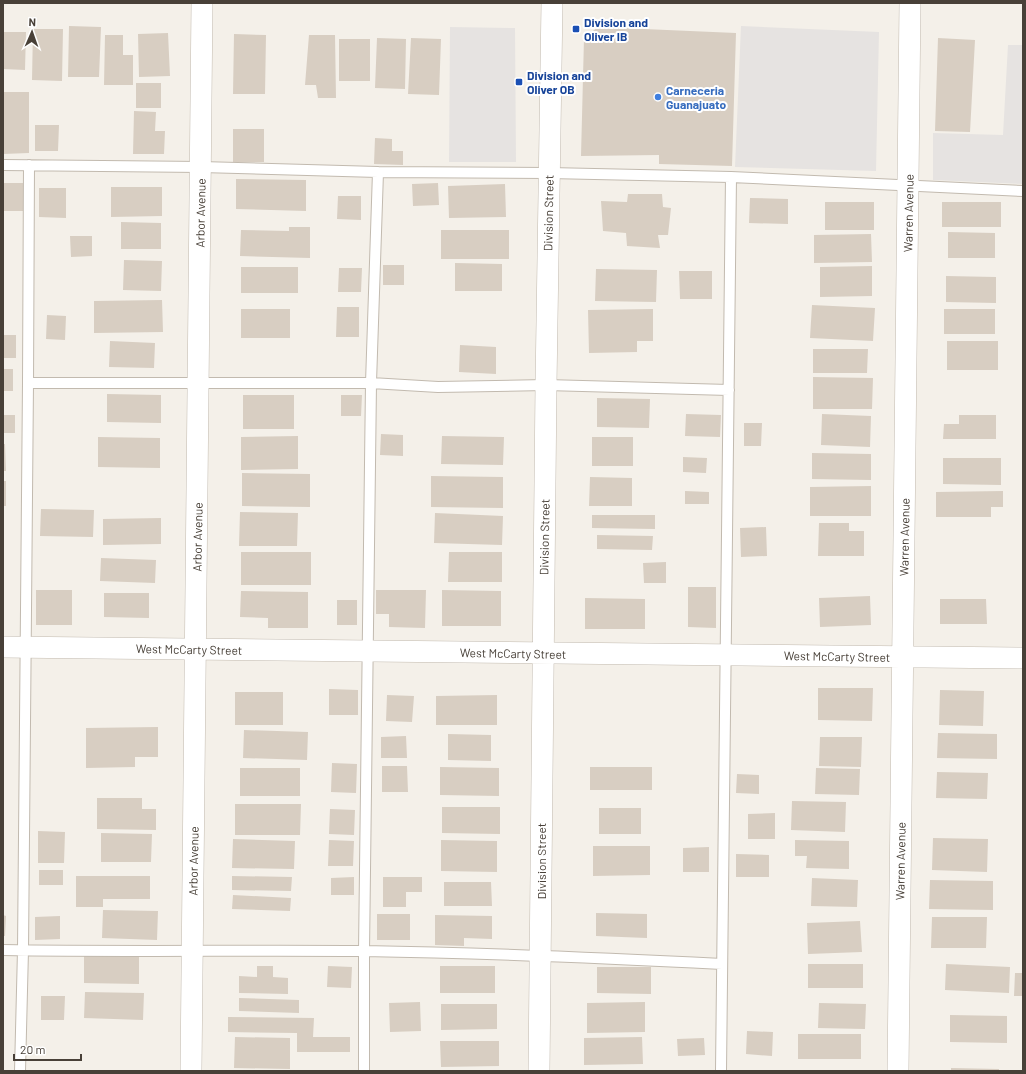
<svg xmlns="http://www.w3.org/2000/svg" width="1026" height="1074" font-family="Barlow,sans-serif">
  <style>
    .parking { fill: #e6e3e1 }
    .building { fill: #d8cec2 }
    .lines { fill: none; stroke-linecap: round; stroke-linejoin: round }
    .lane-casing { stroke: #c2baaf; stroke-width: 12 }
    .street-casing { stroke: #c2baaf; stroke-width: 22 }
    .lane { stroke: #fff; stroke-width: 10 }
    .street { stroke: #fff; stroke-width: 21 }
    .transit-dot { fill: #1a4fb4; stroke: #fff; stroke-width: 1.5 }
    .shop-dot { fill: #3f7fe0; stroke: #fff; stroke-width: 1.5 }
    .labels { text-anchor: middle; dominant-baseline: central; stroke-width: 4; stroke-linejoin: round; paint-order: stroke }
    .transit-label { font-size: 12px; font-weight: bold; fill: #164399; stroke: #fff; text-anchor: start }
    .shop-label { font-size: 12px; font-weight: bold; fill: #366cbe; stroke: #fff; text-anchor: start }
    .street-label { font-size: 12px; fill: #484038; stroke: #fff }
  </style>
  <rect width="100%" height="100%" fill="#f4f0e9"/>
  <!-- parking -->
  <path class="parking" d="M 741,26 L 879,32 L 876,171 L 735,167 Z
    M 450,27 L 515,28 L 516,162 L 449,162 Z
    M 1008,45 L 1023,45 L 1023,184 L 933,180 L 933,133 L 1003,135 Z"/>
  <!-- building -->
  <path class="building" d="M 69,26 L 101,27 L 99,77 L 68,77 Z
    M 598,27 L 736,33 L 732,166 L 659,164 L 659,155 L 581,156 L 584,38 Z
    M 33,29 L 63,29 L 62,81 L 32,80 Z
    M 3,32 L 26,32 L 25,70 L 3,69 Z
    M 168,33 L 170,76 L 139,77 L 138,34 Z
    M 234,34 L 266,35 L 265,94 L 233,94 Z
    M 105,35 L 123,35 L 123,55 L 133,55 L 133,85 L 104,85 Z
    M 309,35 L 335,35 L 336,98 L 318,98 L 316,85 L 305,85 Z
    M 377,38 L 406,39 L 405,89 L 375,88 Z
    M 411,38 L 441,39 L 439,95 L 408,94 Z
    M 938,38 L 975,40 L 970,132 L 935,131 Z
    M 339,39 L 370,39 L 370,81 L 339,81 Z
    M 136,83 L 161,83 L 161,108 L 136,108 Z
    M 3,92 L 29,92 L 29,153 L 3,154 Z
    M 134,111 L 156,112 L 155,131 L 165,131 L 164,154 L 133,154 Z
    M 35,125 L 59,125 L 58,151 L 35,151 Z
    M 233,129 L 264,129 L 264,162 L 233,162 Z
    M 375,138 L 392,139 L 392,151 L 403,151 L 403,165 L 374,164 Z
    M 236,179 L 306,180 L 306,211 L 236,209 Z
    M 3,183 L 24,183 L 24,211 L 3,211 Z
    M 438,183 L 439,205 L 413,206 L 412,184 Z
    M 505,184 L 506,217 L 449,218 L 448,186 Z
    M 111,187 L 162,187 L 162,216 L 111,217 Z
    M 39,188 L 66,188 L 66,218 L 39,217 Z
    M 628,194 L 662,194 L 663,207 L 671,208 L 668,235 L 658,235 L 660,248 L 627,246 L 626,233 L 603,231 L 601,201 L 627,202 Z
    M 338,196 L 361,196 L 361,220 L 337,219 Z
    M 750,198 L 788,199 L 788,224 L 749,223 Z
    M 825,202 L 874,202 L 874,230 L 825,230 Z
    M 942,202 L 1001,202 L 1001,227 L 942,227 Z
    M 121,222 L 161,223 L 161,249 L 121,249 Z
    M 289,227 L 310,227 L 310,258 L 240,256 L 241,230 L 289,231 Z
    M 441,230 L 509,230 L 509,259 L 441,259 Z
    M 948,232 L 995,233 L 995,258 L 948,258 Z
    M 871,234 L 872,262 L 814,263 L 814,235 Z
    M 70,236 L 92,236 L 92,256 L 71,257 Z
    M 124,260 L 162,261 L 161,291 L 123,290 Z
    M 455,263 L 502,264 L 502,291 L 455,291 Z
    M 383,265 L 404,265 L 404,285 L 383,285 Z
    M 872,266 L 872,296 L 820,297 L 820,267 Z
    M 241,267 L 298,267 L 298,293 L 241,293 Z
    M 339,268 L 362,268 L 361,292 L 338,292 Z
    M 596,269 L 657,270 L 656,302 L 595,301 Z
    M 679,271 L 712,271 L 712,299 L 680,299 Z
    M 946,276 L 996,277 L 996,303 L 946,302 Z
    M 162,300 L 163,332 L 94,333 L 94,301 Z
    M 812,305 L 875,308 L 873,341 L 810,338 Z
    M 337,307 L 359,307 L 359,337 L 336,337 Z
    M 241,309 L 290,309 L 290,338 L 241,338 Z
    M 653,309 L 653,341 L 637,341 L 637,352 L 589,353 L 588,310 Z
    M 944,309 L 995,309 L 995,334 L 944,334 Z
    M 47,315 L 66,316 L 65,340 L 46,339 Z
    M 3,335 L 16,335 L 16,358 L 3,358 Z
    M 110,341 L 155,343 L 154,368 L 109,367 Z
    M 947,341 L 998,341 L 998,370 L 947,370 Z
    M 460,345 L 496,347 L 496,374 L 459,372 Z
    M 813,349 L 868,349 L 867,373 L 813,373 Z
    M 3,369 L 13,369 L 13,391 L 3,391 Z
    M 813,377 L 873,378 L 872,409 L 813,409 Z
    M 107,394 L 161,395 L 161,423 L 107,422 Z
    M 243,395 L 294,395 L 294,429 L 243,429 Z
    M 341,395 L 362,395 L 361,416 L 341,416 Z
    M 597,398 L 650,399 L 649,428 L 597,427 Z
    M 686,414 L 721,415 L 720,437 L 685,436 Z
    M 822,414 L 871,416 L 870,447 L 821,445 Z
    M 3,415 L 15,415 L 15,433 L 3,433 Z
    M 959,415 L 996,415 L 996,439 L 943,439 L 944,424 L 959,424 Z
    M 744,423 L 762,423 L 761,446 L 744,446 Z
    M 381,434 L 403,435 L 403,456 L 380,455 Z
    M 298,436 L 298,469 L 241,470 L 241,437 Z
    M 442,436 L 504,437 L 503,465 L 441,464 Z
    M 98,437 L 160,438 L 160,468 L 98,467 Z
    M 592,437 L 633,437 L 633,466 L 592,466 Z
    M 3,444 L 5,444 L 6,471 L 3,471 Z
    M 812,453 L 871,454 L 871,480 L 812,479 Z
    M 683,457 L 707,458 L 706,473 L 683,472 Z
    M 943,458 L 1001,458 L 1001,485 L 943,484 Z
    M 242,473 L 310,474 L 310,507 L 242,506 Z
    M 431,476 L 503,477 L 503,508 L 431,507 Z
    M 590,477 L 632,478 L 632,506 L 589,506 Z
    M 3,481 L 6,481 L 6,506 L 3,506 Z
    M 871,486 L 871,516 L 810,516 L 810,487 Z
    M 685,491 L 709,492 L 709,504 L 685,504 Z
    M 1003,491 L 1003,507 L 991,507 L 991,517 L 936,517 L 936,492 Z
    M 41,509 L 94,510 L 93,537 L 40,536 Z
    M 240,512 L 298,513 L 297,546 L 239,546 Z
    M 435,513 L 503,516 L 502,545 L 434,543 Z
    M 592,515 L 655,515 L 655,529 L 592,528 Z
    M 161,518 L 161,544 L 103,545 L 103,519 Z
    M 819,523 L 849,523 L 849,531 L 864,531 L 864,556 L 818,556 Z
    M 766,527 L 767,556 L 741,557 L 740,528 Z
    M 597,535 L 653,536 L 652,550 L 597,549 Z
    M 241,552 L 311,552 L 311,585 L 241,585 Z
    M 449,552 L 502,552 L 502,582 L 448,582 Z
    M 101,558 L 156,560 L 155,583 L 100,581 Z
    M 666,562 L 666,583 L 644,583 L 643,563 Z
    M 688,587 L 716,587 L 716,628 L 688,627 Z
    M 36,590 L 72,590 L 72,625 L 36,625 Z
    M 376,590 L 426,590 L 425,628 L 389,627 L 389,614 L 376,614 Z
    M 442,590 L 501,591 L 501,626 L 442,626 Z
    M 241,591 L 308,592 L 308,628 L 268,628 L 268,618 L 240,617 Z
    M 104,593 L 149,593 L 149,618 L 104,617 Z
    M 870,596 L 871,625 L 820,627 L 819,598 Z
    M 585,598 L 645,599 L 645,629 L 585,629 Z
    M 940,599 L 986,599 L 987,624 L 940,624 Z
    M 337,600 L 357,600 L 357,625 L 337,625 Z
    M 818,688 L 873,688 L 872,721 L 818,720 Z
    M 329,689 L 358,690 L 358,715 L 329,715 Z
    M 940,690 L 984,691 L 983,726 L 939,725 Z
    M 235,692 L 283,692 L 283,725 L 235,725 Z
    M 387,695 L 414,696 L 412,722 L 386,721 Z
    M 497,695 L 497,725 L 436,725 L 436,696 Z
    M 158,727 L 158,757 L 135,757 L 135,767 L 86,768 L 86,728 Z
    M 244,730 L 308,732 L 307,760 L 243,758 Z
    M 938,733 L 997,734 L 997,759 L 937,758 Z
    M 448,734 L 491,735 L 491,761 L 448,760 Z
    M 406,736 L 407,758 L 381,758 L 381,737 Z
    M 820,737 L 862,737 L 861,767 L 819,766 Z
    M 332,763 L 357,764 L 356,793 L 331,792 Z
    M 382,766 L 407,766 L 408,792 L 382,792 Z
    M 440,767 L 499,768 L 499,796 L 440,795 Z
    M 590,767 L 652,767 L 652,790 L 590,790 Z
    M 240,768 L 300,768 L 300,796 L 240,796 Z
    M 816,768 L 860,769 L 859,795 L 815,794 Z
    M 937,772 L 988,773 L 987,799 L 936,798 Z
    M 737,774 L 759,775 L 759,794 L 736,793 Z
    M 97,798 L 142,798 L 142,809 L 156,809 L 156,830 L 97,829 Z
    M 792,801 L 846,802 L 845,832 L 791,830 Z
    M 235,804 L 301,804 L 300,835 L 235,835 Z
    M 442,807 L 500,807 L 500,834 L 442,833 Z
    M 599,808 L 641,808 L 641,834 L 599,834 Z
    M 330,809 L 355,810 L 354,835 L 329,834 Z
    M 775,813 L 775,839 L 748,839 L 748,814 Z
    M 38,831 L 65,832 L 64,863 L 38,863 Z
    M 101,833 L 152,834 L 151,862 L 101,862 Z
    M 933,838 L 988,839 L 987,872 L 932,870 Z
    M 233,839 L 295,841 L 294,869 L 232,868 Z
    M 329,840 L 354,841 L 353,866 L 328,866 Z
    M 441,840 L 497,841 L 497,872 L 441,871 Z
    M 795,840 L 849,841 L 849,869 L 806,868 L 807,856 L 795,856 Z
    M 593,846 L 650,846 L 650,875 L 593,876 Z
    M 709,847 L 709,872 L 683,872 L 683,848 Z
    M 736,854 L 769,855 L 769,877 L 736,877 Z
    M 39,870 L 63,870 L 63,885 L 39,885 Z
    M 76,876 L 150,876 L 150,899 L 103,899 L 103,907 L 76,907 Z
    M 232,876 L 292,877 L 291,891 L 232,890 Z
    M 354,877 L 354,895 L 331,895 L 331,878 Z
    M 383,877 L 422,877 L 422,892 L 406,892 L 406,907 L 383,907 Z
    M 812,878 L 858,880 L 857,907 L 811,906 Z
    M 930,880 L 993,881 L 993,910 L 929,909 Z
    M 444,882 L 491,882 L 492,906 L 444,906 Z
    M 233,895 L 291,898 L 290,911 L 232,909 Z
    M 103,910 L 158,911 L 157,940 L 102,938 Z
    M 596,913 L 647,914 L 647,938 L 596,936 Z
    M 377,914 L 410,914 L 410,940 L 377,940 Z
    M 3,915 L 6,916 L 5,936 L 3,936 Z
    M 435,915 L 492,916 L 492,939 L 464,938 L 464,946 L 435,945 Z
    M 60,916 L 60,939 L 35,940 L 35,917 Z
    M 932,917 L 987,917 L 986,948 L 931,948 Z
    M 860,921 L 862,952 L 808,954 L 807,923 Z
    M 84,955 L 139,956 L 139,984 L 84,983 Z
    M 808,964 L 863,964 L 863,988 L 808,988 Z
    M 946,964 L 1010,967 L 1009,993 L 945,990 Z
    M 257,966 L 273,966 L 273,977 L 288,978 L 288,994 L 239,993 L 239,976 L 257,977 Z
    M 328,966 L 352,967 L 351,988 L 327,987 Z
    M 440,966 L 495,966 L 495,993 L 440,993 Z
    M 597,967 L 651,967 L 651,994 L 597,993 Z
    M 1015,973 L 1023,973 L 1023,996 L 1014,996 Z
    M 85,992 L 144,993 L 143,1020 L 84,1018 Z
    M 41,996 L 65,996 L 64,1020 L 41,1020 Z
    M 239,998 L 299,1000 L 299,1013 L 239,1011 Z
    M 420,1002 L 421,1031 L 390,1032 L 389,1003 Z
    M 645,1002 L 645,1032 L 587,1033 L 587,1003 Z
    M 819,1003 L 866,1004 L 865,1029 L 818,1028 Z
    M 441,1004 L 497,1004 L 497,1029 L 441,1030 Z
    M 950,1015 L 1007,1016 L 1007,1043 L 950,1042 Z
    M 228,1017 L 314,1018 L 313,1037 L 350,1037 L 350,1052 L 297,1052 L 297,1033 L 228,1032 Z
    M 747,1031 L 773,1032 L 772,1056 L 746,1054 Z
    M 798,1034 L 861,1034 L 861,1059 L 798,1059 Z
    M 235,1037 L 290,1038 L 290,1069 L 234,1068 Z
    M 642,1037 L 643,1064 L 584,1065 L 584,1038 Z
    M 704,1038 L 705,1055 L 678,1056 L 677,1039 Z
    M 440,1041 L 499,1041 L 499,1066 L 441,1067 Z
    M 951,1068 L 999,1069 L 999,1071 L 951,1071 Z"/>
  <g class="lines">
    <defs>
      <path id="lane" d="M 3,165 L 201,167 L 378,172 L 549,173 L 731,177 L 1023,191
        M 28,383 L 371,383 L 438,387 L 546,385 L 729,390
        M 3,950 C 123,952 244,950 364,951 C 483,953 603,958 722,964
        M 20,1071 L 23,950 L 28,383 L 29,165
        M 364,1071 L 364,951 L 371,383 L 378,172
        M 721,1071 L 731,177"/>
      <path id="street" d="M 3,647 L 1023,658
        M 191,1071 L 202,3
        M 539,1071 L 546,385 L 552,3
        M 898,1071 L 910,3"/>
    </defs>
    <!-- lane casing -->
    <use href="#lane" class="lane-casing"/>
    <!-- street casing -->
    <use href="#street" class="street-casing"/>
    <!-- lane -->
    <use href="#lane" class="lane"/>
    <!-- street -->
    <use href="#street" class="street"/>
  </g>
  <!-- markers -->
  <g class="transit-dot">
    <rect x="572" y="25" width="8" height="8" rx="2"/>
    <rect x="515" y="78" width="8" height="8" rx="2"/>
  </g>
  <circle class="shop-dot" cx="658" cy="97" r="4"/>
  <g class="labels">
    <!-- transit labels -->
    <g class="transit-label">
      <text x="584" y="22">Division and<tspan x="584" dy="14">Oliver IB</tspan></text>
      <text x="527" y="75">Division and<tspan x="527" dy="14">Oliver OB</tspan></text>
    </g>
    <!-- shop labels -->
    <g class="shop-label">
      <text x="666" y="90">Carneceria<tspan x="666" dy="14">Guanajuato</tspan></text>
    </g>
    <!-- street labels -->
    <g class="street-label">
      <text transform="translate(200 213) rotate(-89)">Arbor Avenue</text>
      <text transform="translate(548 213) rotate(-89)">Division Street</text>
      <text transform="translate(908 213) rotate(-89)">Warren Avenue</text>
      <text transform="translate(197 537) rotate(-89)">Arbor Avenue</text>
      <text transform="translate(544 537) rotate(-89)">Division Street</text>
      <text transform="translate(904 537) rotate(-89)">Warren Avenue</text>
      <text transform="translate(189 649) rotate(1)">West McCarty Street</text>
      <text transform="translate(513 653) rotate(1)">West McCarty Street</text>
      <text transform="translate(837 656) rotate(1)">West McCarty Street</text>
      <text transform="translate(193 861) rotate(-89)">Arbor Avenue</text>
      <text transform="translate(541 861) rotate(-90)">Division Street</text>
      <text transform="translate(900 861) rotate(-89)">Warren Avenue</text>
    </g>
  </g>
  <!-- border -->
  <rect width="1026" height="1074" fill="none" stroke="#484038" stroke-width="8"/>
  <!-- north arrow -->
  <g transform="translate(32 32) rotate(2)" stroke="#ffffff" stroke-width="3" paint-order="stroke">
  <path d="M0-3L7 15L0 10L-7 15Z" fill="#484038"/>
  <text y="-6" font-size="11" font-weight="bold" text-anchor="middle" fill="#484038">N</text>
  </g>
  <!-- scale -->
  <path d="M14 1054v6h67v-6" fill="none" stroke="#484038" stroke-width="2"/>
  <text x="20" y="1054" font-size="12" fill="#484038" stroke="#ffffff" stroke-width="3" paint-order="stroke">20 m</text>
</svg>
